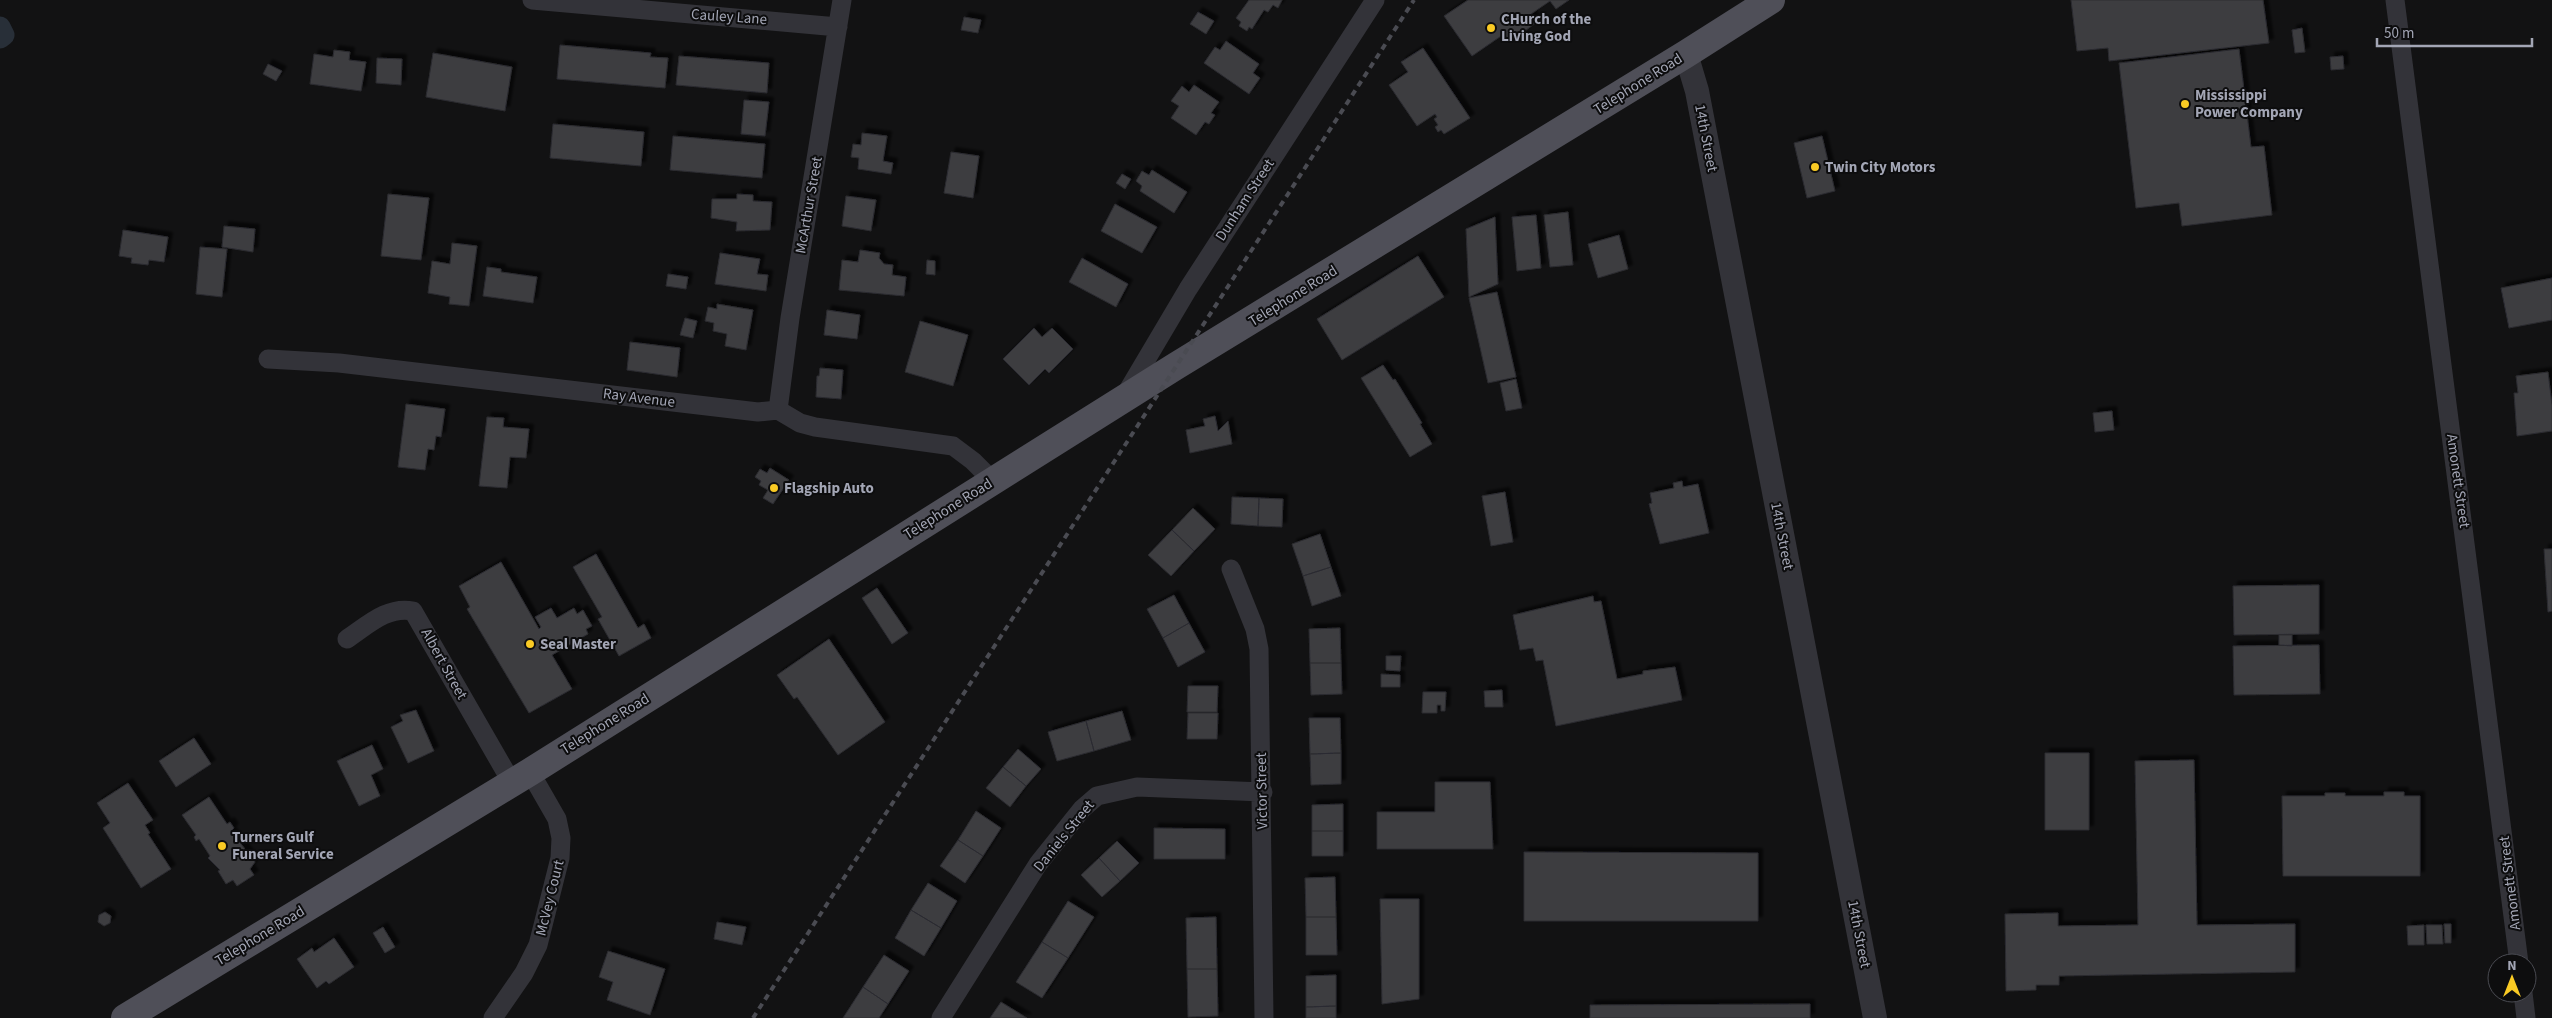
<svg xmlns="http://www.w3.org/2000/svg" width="2552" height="1018" font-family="'Source Sans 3',sans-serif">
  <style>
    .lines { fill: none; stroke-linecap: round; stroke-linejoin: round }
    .canal { stroke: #282f38; stroke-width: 21 }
    .building { fill: #3c3c41; stroke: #2c2c30; filter: url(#shadow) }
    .minor { stroke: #333339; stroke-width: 19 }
    .tertiary { stroke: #333339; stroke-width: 24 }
    .primary { stroke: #4f4f58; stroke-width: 28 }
    .rail { stroke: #4a4b52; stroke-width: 4; stroke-dasharray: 6 5; stroke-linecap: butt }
    .poi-dot { fill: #f9ca24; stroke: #0d0d0e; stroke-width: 2 }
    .labels { text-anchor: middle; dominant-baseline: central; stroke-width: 4; stroke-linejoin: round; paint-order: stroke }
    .street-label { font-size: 15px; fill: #a3a6b5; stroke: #0d0d0e }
    .poi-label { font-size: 15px; font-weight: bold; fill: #a3a6b5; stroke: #0d0d0e; text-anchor: start }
  </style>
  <defs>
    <filter id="shadow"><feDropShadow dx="4.5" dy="-4.5" stdDeviation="1" flood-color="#0009"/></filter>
  </defs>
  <rect width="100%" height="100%" fill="#121213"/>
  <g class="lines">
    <!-- canal -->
    <path class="canal" d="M 0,27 L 4,35 L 0,38"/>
  </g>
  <!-- building -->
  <path class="building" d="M 1249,0 L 1282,0 L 1278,8 L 1273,5 L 1268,12 L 1264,10 L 1252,29 L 1249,27 L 1247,31 L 1239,26 L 1241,22 L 1236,18 Z
    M 1468,0 L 1569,0 L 1556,9 L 1550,1 L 1531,14 L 1537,22 L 1510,42 L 1504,34 L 1472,56 L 1444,16 Z
    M 2071,0 L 2263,0 L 2269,43 L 2109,61 L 2108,48 L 2077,51 Z
    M 1198,12 L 1214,21 L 1206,34 L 1190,24 Z
    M 964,17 L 981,20 L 978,33 L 961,30 Z
    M 2302,28 L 2305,52 L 2295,53 L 2292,30 Z
    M 1226,41 L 1259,64 L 1253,73 L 1260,78 L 1249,94 L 1204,63 L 1215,47 L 1220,50 Z
    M 560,45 L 651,53 L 650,57 L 668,58 L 665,88 L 557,79 Z
    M 1423,48 L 1470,118 L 1444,134 L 1441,130 L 1438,132 L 1435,127 L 1438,125 L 1434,119 L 1437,117 L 1435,114 L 1417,126 L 1389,85 L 1408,72 L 1401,62 Z
    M 2239,49 L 2251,147 L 2264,146 L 2272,215 L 2182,226 L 2179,203 L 2136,208 L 2119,63 Z
    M 334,50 L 350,52 L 349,60 L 366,62 L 361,91 L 310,84 L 314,54 L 333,57 Z
    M 433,53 L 512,67 L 505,111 L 426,97 Z
    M 679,56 L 769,63 L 767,93 L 676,85 Z
    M 2343,56 L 2344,69 L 2331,70 L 2330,57 Z
    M 377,58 L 402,59 L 401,85 L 376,83 Z
    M 268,64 L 282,71 L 276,81 L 263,74 Z
    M 1194,85 L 1219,102 L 1211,113 L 1215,115 L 1209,124 L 1205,122 L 1196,135 L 1171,118 L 1179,106 L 1171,101 L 1182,86 L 1189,92 Z
    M 744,100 L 769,102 L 765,136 L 741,134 Z
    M 553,124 L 644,132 L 641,166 L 550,158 Z
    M 862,133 L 887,136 L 883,161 L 893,163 L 891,174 L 858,169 L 859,158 L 851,157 L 853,144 L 861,145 Z
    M 673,136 L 765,144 L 762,178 L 670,170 Z
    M 1822,136 L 1835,191 L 1807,198 L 1794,143 Z
    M 951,152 L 979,156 L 973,198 L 944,193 Z
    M 1152,170 L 1187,192 L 1174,213 L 1140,191 L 1142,186 L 1136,181 L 1142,171 L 1149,175 Z
    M 1122,174 L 1131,179 L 1125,189 L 1116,183 Z
    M 388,194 L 429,198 L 421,260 L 381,256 Z
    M 737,194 L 753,195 L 753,201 L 772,202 L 770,230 L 736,231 L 737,222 L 711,218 L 712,199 L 737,199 Z
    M 846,196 L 876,200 L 871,231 L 842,226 Z
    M 1115,204 L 1157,227 L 1142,253 L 1101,231 Z
    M 1568,212 L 1573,265 L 1550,267 L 1544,215 Z
    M 1536,215 L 1541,268 L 1517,271 L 1512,217 Z
    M 1495,217 L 1498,284 L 1469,297 L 1466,229 Z
    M 224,226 L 255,229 L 253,252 L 222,247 Z
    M 123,230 L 168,237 L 164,262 L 149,260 L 148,265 L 131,263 L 132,258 L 119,256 Z
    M 1619,235 L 1628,269 L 1598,278 L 1588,244 Z
    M 452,243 L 477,246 L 469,306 L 449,304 L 450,297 L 428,293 L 432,261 L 450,264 Z
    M 200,247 L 227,249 L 222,297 L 196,294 Z
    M 860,250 L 880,253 L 879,258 L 884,264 L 893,265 L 892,275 L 906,277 L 904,296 L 839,290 L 842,260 L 858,262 Z
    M 720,253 L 760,259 L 757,274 L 768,275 L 766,291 L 715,284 Z
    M 1418,256 L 1444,297 L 1342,360 L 1317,319 Z
    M 1082,258 L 1128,284 L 1116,307 L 1069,282 Z
    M 927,260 L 935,261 L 935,275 L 926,274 Z
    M 487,267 L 501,269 L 501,272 L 537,277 L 533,303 L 483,296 Z
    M 668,274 L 688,277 L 686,289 L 666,286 Z
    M 2552,278 L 2552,320 L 2509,328 L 2501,288 Z
    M 1497,292 L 1516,377 L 1488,383 L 1469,298 Z
    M 717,304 L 753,310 L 746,350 L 725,346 L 727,334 L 713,331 L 714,323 L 705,321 L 708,307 L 717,309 Z
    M 827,310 L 860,315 L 857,339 L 824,335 Z
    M 685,318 L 697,321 L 693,338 L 680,335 Z
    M 920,321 L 968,335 L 953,386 L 905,372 Z
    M 1034,328 L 1042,337 L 1052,328 L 1073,349 L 1049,373 L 1045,369 L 1029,385 L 1003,359 Z
    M 630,342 L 680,348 L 677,377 L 627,370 Z
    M 1383,365 L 1393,380 L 1395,379 L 1422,423 L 1420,424 L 1432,444 L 1410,457 L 1361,378 Z
    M 820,368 L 843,370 L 841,399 L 816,397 L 817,376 L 819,376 Z
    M 2548,372 L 2552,405 L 2552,431 L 2517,436 L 2514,393 L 2518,393 L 2516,376 Z
    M 1516,379 L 1522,408 L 1506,411 L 1500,383 Z
    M 406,404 L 445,409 L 441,437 L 436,436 L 434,450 L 428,449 L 425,470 L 398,467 Z
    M 2112,411 L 2114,430 L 2095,432 L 2093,413 Z
    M 1215,416 L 1218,431 L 1228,421 L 1232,444 L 1190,453 L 1186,430 L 1205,426 L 1203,419 Z
    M 487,417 L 504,418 L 503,427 L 529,429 L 526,458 L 510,457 L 507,488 L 479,486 Z
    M 770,468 L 789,480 L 773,504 L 763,498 L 768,490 L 759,485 L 761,481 L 755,477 L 760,469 L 767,473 Z
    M 1682,481 L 1683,487 L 1698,484 L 1709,533 L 1660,544 L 1649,504 L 1652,503 L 1650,493 L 1674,488 L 1673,483 Z
    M 1505,492 L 1513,542 L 1491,546 L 1482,496 Z
    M 1232,497 L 1259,498 L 1258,526 L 1231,524 Z
    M 1259,498 L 1283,499 L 1282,527 L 1258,526 Z
    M 1193,508 L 1215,529 L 1194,551 L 1172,530 Z
    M 1172,530 L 1194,551 L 1171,576 L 1148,555 Z
    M 1320,534 L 1331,567 L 1303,576 L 1292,544 Z
    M 2544,549 L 2552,549 L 2552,611 L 2548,612 Z
    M 596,554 L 638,628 L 644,624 L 651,638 L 619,656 L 598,619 L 602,617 L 573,567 Z
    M 501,562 L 539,629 L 541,627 L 535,617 L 551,608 L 557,618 L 574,608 L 577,614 L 583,610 L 592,626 L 586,629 L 588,634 L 552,655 L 572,689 L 529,713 L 467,609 L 470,607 L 459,586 Z
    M 1331,567 L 1341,596 L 1312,606 L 1303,576 Z
    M 2319,585 L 2319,634 L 2234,635 L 2233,586 Z
    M 877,588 L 908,633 L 892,644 L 862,598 Z
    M 1174,595 L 1189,623 L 1163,638 L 1147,609 Z
    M 1593,596 L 1594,602 L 1601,601 L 1617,679 L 1643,674 L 1643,671 L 1675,667 L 1682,700 L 1556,726 L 1543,660 L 1536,661 L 1533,648 L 1520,650 L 1513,615 Z
    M 1189,623 L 1205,652 L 1178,667 L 1163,638 Z
    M 1340,628 L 1341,663 L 1310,663 L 1309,629 Z
    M 2279,635 L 2292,635 L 2292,646 L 2279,645 Z
    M 829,639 L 885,722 L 838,755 L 797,697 L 794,699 L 777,675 Z
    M 2319,645 L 2320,694 L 2234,695 L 2233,646 Z
    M 1386,656 L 1401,656 L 1400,671 L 1386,670 Z
    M 1310,663 L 1341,663 L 1342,694 L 1311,695 Z
    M 1381,674 L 1400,675 L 1400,687 L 1381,687 Z
    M 1188,686 L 1218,686 L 1217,712 L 1187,712 Z
    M 1502,690 L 1503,707 L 1485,707 L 1484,691 Z
    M 1423,692 L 1446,692 L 1445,711 L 1441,711 L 1441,705 L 1437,705 L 1437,713 L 1422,713 Z
    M 416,710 L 434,751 L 408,763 L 391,727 L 403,721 L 400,715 Z
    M 1122,711 L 1131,740 L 1094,751 L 1086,721 Z
    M 1188,713 L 1218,713 L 1217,739 L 1187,739 Z
    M 1309,718 L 1340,718 L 1341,753 L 1310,754 Z
    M 1086,721 L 1094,751 L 1057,761 L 1048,732 Z
    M 194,738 L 211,764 L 176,787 L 159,761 Z
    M 372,745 L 383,769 L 371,775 L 380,796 L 359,806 L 337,761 Z
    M 1018,749 L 1041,769 L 1026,786 L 1003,767 Z
    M 1341,753 L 1341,784 L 1311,785 L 1310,754 Z
    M 2045,753 L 2089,753 L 2089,830 L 2045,830 Z
    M 2194,760 L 2197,925 L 2295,924 L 2295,972 L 2059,976 L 2059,985 L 2036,985 L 2036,990 L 2006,991 L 2005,914 L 2058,913 L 2058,926 L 2138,925 L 2135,761 Z
    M 1003,767 L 1026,786 L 1010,807 L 986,788 Z
    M 1435,782 L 1490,782 L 1493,849 L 1377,849 L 1377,812 L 1435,812 Z
    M 128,783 L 153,820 L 145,825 L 150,833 L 148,834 L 171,869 L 141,888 L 103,828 L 110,823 L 97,803 Z
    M 2384,792 L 2404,792 L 2404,796 L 2420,796 L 2420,876 L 2283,876 L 2282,796 L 2325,796 L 2325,793 L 2345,793 L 2345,796 L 2384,796 Z
    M 209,797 L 227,824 L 230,822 L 234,828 L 231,831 L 255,862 L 250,869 L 254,875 L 237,886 L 233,880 L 226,884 L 218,871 L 220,870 L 208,858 L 210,856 L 199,839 L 196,841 L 194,837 L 196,835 L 182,815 Z
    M 1343,804 L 1343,831 L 1312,831 L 1312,805 Z
    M 976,811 L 1001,828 L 983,856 L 958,840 Z
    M 1154,828 L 1225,829 L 1225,859 L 1154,859 Z
    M 1312,831 L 1343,831 L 1343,856 L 1312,856 Z
    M 958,840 L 983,856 L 965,883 L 940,866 Z
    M 1117,841 L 1139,863 L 1120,881 L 1099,858 Z
    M 1524,852 L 1758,853 L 1758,921 L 1524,921 Z
    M 1099,858 L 1120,881 L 1102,897 L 1081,875 Z
    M 1335,877 L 1336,917 L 1306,917 L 1305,878 Z
    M 928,883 L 957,901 L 941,928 L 911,910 Z
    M 1380,899 L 1419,899 L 1419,999 L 1382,1004 Z
    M 1068,901 L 1094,917 L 1068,958 L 1042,942 Z
    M 911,910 L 941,928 L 924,956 L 895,938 Z
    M 105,912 L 111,916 L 110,923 L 104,926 L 98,922 L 99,915 Z
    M 1216,917 L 1217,969 L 1187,969 L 1186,918 Z
    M 1306,917 L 1336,917 L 1337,955 L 1306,955 Z
    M 717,922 L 746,927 L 742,945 L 714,939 Z
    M 2444,924 L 2451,924 L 2451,943 L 2445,943 Z
    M 2424,925 L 2424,945 L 2408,945 L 2407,926 Z
    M 2426,925 L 2442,925 L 2443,944 L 2427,944 Z
    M 383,927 L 395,947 L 385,953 L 373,933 Z
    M 334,938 L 354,967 L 329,984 L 326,981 L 317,988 L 297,959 L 312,948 L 314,952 Z
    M 1042,942 L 1068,958 L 1042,998 L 1016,982 Z
    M 608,951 L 665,969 L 650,1015 L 607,1000 L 613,982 L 599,977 Z
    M 884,955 L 909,971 L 888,1004 L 863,987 Z
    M 1187,969 L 1217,969 L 1218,1016 L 1188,1017 Z
    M 1336,975 L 1336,1006 L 1306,1007 L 1306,976 Z
    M 863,987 L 888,1004 L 879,1018 L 843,1018 Z
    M 1001,1002 L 1027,1018 L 990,1018 Z
    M 1810,1004 L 1810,1018 L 1590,1018 L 1590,1005 Z
    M 1336,1006 L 1336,1018 L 1306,1018 L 1306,1007 Z"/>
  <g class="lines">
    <!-- minor -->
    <path class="minor" d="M 532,0 L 838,27
      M 2395,0 L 2519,963
      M 268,359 L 339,363 L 758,412 L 778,410 L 800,423 L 815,427 L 953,446 L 973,461 L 993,481
      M 1124,397 L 1188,289 L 1375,0
      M 778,410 L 790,318 L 842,0
      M 1231,569 L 1255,629 L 1259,649 L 1264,1018
      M 347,639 C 368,625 387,606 413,611 L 512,783
      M 2523,993 L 2526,1018
      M 493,1018 L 524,973 L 538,945 L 560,858 L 561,838 L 557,819 L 530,772
      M 941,1018 L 1038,864 L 1082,809 L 1097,796 L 1137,787 L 1263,792"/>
    <!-- tertiary -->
    <path class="tertiary" d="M 1686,54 L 1697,91 L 1875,1018"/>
    <!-- primary -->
    <path class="primary" d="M 125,1018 L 530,772 L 1176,366 L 1686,54 L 1771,0"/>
    <!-- rail -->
    <path class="rail" d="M 753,1018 L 1414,0"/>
  </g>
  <!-- markers -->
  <g class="poi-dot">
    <circle cx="1491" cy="28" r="5"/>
    <circle cx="2185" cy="104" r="5"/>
    <circle cx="1815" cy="167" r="5"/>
    <circle cx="774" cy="488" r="5"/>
    <circle cx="530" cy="644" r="5"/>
    <circle cx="222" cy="846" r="5"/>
  </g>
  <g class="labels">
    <!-- street labels -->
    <g class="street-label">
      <text transform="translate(729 17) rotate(4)">Cauley Lane</text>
      <text transform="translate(1638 84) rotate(-32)">Telephone Road</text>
      <text transform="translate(1706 138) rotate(79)">14th Street</text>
      <text transform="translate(1245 200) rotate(-57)">Dunham Street</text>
      <text transform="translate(809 205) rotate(-80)">McArthur Street</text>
      <text transform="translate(1293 296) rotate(-32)">Telephone Road</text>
      <text transform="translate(639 398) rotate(7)">Ray Avenue</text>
      <text transform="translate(2458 481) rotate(82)">Amonett Street</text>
      <text transform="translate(948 509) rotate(-32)">Telephone Road</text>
      <text transform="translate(1782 536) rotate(79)">14th Street</text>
      <text transform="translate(444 664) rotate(61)">Albert Street</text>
      <text transform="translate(605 724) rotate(-32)">Telephone Road</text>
      <text transform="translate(1262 791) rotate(-91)">Victor Street</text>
      <text transform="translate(1064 836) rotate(-51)">Daniels Street</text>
      <text transform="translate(2510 883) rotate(-97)">Amonett Street</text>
      <text transform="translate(550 898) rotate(-76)">McVey Court</text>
      <text transform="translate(1859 934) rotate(79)">14th Street</text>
      <text transform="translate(260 936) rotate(-31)">Telephone Road</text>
    </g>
    <!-- poi labels -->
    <g class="poi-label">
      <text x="1501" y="19">CHurch of the<tspan x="1501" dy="17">Living God</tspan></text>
      <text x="2195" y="95">Mississippi<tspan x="2195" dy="17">Power Company</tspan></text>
      <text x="1825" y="167">Twin City Motors</text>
      <text x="784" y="488">Flagship Auto</text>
      <text x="540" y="644">Seal Master</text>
      <text x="232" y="837">Turners Gulf<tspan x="232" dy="17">Funeral Service</tspan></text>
    </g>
  </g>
  <!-- north arrow -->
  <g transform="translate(2512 978)"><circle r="24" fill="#0d0d0e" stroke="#494a51"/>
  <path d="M0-4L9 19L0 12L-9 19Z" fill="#f9ca24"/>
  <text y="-8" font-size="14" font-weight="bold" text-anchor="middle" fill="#a3a6b5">N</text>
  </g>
  <!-- scale -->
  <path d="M2377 38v8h155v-8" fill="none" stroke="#a3a6b5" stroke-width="2.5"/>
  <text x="2384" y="38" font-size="15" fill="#a3a6b5" stroke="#0d0d0e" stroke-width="4" paint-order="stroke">50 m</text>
</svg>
